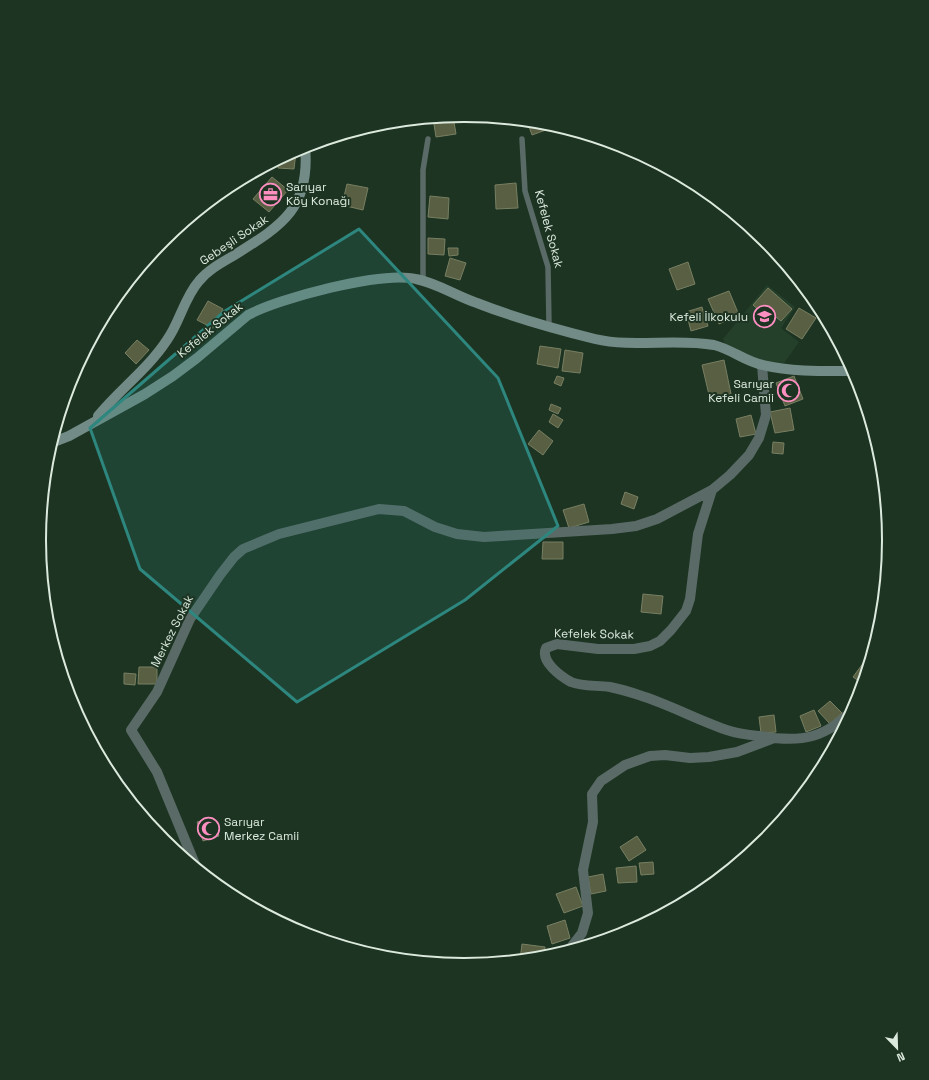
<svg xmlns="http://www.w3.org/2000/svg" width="929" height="1080" font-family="'Space Grotesk',sans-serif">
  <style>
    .built { fill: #24402b }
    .building { fill: #585f43; stroke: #787f62 }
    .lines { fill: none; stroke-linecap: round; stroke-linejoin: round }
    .lane { stroke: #5a6a66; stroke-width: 5.5 }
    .street { stroke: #5a6a66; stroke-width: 10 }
    .secondary { stroke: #728b86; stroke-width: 10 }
    .marked { fill: #2e877f; fill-opacity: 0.2; stroke: #2e877f; stroke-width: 3; stroke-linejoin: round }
    .labels { text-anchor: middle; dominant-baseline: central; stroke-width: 4; stroke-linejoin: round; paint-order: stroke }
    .poi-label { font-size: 12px; fill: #dceade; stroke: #1d3422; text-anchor: start }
    .street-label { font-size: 12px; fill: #dceade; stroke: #1d3422 }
    .rim { fill: none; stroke: #dceade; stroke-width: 2 }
  </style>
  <rect width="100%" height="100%" fill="#1d3422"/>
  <!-- built -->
  <path class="built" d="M 767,285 L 795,307 L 781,328 L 799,342 L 784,363 L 762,362 L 725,344 L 723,339 Z"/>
  <!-- building -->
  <path class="building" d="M 453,116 L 456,134 L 436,137 L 433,118 Z
    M 527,121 L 548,123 L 554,127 L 532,135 Z
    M 293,151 L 296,152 L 294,169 L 278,168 L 279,159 Z
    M 272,177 L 288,190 L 269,212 L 253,199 Z
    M 516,183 L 518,208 L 496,209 L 495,185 Z
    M 347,184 L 368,188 L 363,210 L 342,205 Z
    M 430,196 L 449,198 L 448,219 L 428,217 Z
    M 428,238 L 445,239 L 444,255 L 428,254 Z
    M 448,248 L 458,248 L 458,255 L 449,256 Z
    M 450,258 L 466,263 L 460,280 L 445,276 Z
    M 688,262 L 695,284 L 677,290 L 669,269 Z
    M 768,288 L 792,309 L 781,321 L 772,314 L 768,318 L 753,305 Z
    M 729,291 L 739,315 L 719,324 L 708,299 Z
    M 208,301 L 223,309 L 213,328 L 197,320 Z
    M 702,307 L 708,326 L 691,331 L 686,312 Z
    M 799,308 L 816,318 L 802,339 L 786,329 Z
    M 137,340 L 149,350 L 136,364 L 125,353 Z
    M 540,346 L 561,349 L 558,368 L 537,364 Z
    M 565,350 L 583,353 L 580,373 L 562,371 Z
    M 724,360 L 731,394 L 710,399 L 702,365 Z
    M 557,376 L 564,378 L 561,386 L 554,383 Z
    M 794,376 L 803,399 L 785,406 L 776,383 Z
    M 551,404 L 561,408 L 558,414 L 549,410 Z
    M 790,408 L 794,430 L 775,433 L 770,412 Z
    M 553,414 L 563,420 L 558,428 L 549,422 Z
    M 751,415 L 756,434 L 740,437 L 736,419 Z
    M 539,430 L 553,441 L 543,455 L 528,444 Z
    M 773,442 L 784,443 L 783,454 L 772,453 Z
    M 625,492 L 638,497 L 634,509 L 621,504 Z
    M 584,504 L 589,522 L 569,528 L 563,510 Z
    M 543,542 L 563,542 L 563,559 L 542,559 Z
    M 643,594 L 663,596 L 661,614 L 641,612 Z
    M 864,662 L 869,666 L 863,684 L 853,677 Z
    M 139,667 L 157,667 L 157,684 L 138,684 Z
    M 124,673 L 136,674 L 135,685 L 124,684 Z
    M 830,701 L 842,713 L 830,724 L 818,711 Z
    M 814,710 L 821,726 L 806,732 L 800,716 Z
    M 774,715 L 776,732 L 761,733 L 759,717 Z
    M 213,818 L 219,836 L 203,841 L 197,822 Z
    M 637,836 L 646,850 L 629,861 L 620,847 Z
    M 653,862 L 654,874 L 641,875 L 639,863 Z
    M 636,866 L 637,882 L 618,883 L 616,868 Z
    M 603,874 L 606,891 L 591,894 L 588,877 Z
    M 576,887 L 583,906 L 564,913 L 556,894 Z
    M 565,920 L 570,938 L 552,944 L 547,926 Z
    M 522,944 L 545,947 L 544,958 L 520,960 Z"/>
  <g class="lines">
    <!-- lane -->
    <path class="lane" d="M 522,139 L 525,191 L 548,267 L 549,325
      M 423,281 L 423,170 L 428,139"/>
    <!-- street -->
    <path class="street" d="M 712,490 L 698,534 L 690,599 L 686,611 L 671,630 L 660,641 L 650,646 L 634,649 L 598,649 L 557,644 L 546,648 C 540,661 560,676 571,682 C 583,687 597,685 610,687 C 620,689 630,692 639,695 C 671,705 699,721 730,731 C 739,734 750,735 760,736 C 801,743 827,739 856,706
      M 197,869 L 157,772 L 131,730 L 157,692 L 190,619 L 220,575 L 234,557 L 243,549 L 279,534 L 379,509 L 404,511 L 435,527 L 457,534 L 484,537 L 612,529 L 636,526 L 657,519 L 712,490 L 730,475 L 749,455 L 759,438 L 766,415 L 762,365
      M 568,951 L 582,933 L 588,913 L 583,870 L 593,822 L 592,794 L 601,781 L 625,765 L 650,756 L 665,755 L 690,758 L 709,757 L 737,752 L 774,738"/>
    <!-- secondary -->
    <path class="secondary" d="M 98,416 C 120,389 148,369 167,340 C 180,322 184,298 199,281 C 208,270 221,263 233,256 C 281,226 311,209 305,146
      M 51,443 L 69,436 L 145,394 L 173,376 L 197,358 L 248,315 C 280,298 381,271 416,279 C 437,283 456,296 477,303 C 515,318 555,329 595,339 C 634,348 674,338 714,345 C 731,349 746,362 763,365 C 793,372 825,371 854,371"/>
  </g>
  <!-- marked area -->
  <path class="marked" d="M 359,229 L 498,378 L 558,526 L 465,600 L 297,702 L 140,569 L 90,428 L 225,311 Z"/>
  <!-- icons -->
  <defs>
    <symbol id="office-ring" viewBox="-11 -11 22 22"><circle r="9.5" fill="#1d3422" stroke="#fd8ec0" stroke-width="1.5"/><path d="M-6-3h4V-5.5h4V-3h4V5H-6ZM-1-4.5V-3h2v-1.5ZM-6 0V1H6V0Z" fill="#fd8ec0"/></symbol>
    <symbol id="school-ring" viewBox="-11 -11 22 22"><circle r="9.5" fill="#1d3422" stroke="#fd8ec0" stroke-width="1.5"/><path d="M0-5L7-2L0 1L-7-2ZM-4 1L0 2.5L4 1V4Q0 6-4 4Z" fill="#fd8ec0"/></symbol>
    <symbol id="mosque-ring" viewBox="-11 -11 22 22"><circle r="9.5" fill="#1d3422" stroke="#fd8ec0" stroke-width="1.5"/><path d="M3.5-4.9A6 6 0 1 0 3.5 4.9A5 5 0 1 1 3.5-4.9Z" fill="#fd8ec0"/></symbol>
  </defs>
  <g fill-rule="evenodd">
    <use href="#office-ring" x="258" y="182" width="25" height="25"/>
    <use href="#school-ring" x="752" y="304" width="25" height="25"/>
    <use href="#mosque-ring" x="776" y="378" width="25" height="25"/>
    <use href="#mosque-ring" x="196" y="816" width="25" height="25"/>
  </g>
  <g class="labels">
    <!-- poi labels -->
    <g class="poi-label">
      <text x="286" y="187">Sarıyar<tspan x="286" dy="14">Köy Konağı</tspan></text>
      <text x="748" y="317" text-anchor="end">Kefeli İlkokulu</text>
      <text x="774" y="384" text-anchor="end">Sarıyar<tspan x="774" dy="14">Kefeli Camii</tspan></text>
      <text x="224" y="822">Sarıyar<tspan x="224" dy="14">Merkez Camii</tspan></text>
    </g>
    <!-- street labels -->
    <g class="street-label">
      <text transform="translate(549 229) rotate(75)">Kefelek Sokak</text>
      <text transform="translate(234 240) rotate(-34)">Gebeşli Sokak</text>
      <text transform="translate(210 330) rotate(-39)">Kefelek Sokak</text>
      <text transform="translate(172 631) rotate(-63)">Merkez Sokak</text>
      <text transform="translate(594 634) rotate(1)">Kefelek Sokak</text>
    </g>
  </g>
  <!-- crop -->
  <path d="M0 0H929V1080H0ZM46 540a418 418 0 1 1 836 0a418 418 0 1 1-836 0Z" fill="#1d3422" fill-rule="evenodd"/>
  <path class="rim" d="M46 540a418 418 0 1 1 836 0a418 418 0 1 1-836 0Z"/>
  <!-- north arrow -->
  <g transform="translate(897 1048) rotate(157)" stroke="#1d3422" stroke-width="3" paint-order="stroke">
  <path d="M0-3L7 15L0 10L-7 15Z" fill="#dceade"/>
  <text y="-6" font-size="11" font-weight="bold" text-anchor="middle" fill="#dceade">N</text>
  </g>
</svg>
